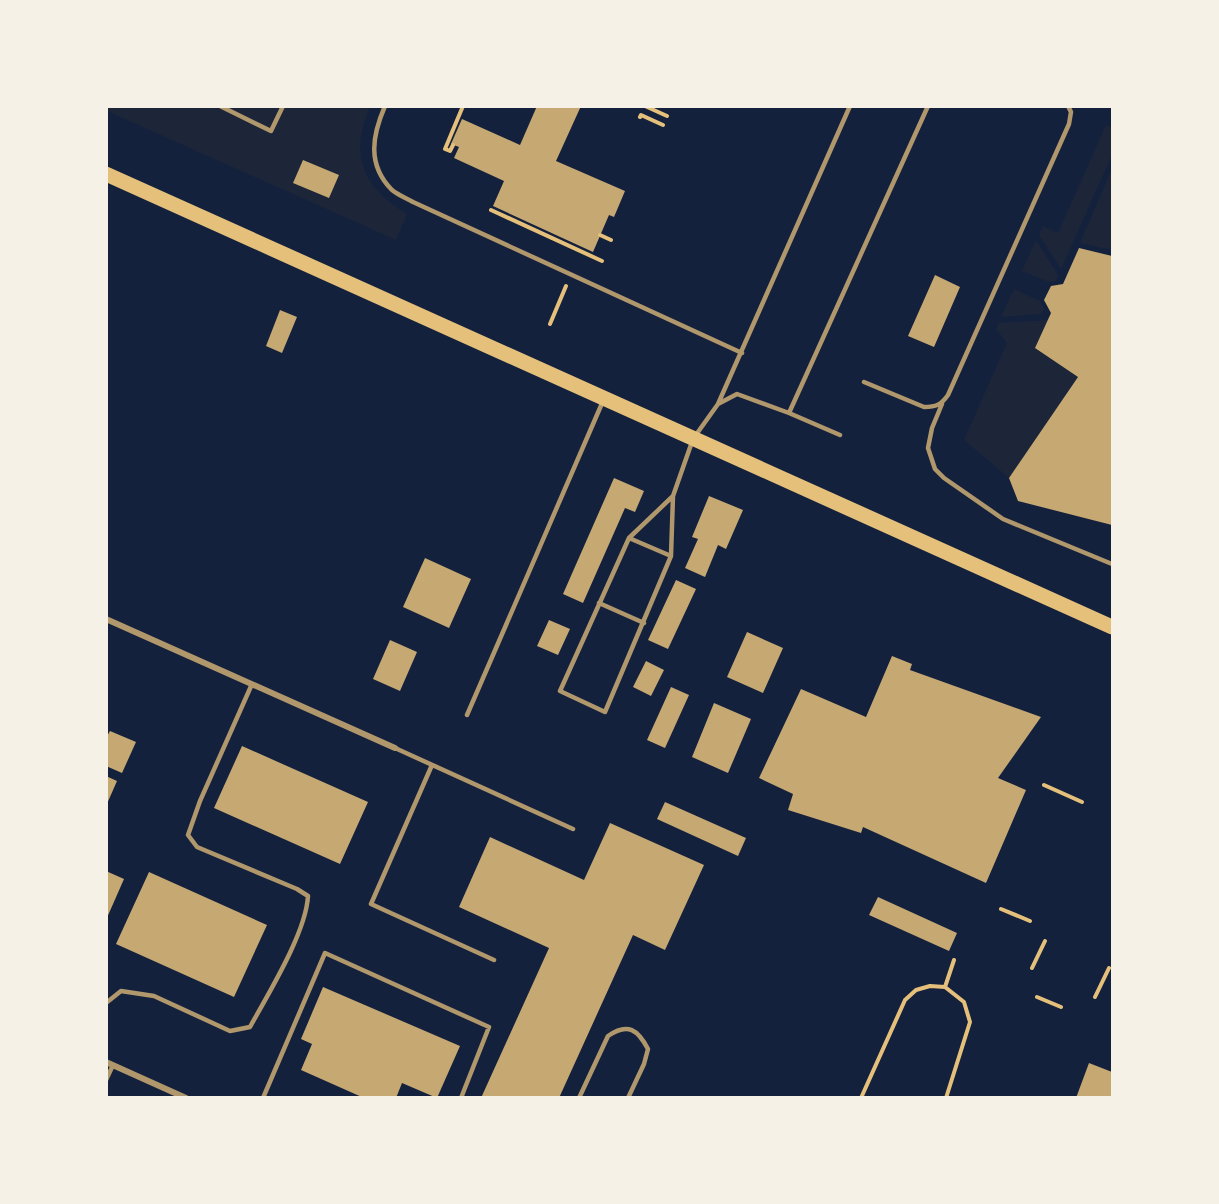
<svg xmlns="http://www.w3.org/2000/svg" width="1219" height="1204" font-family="'Roboto Condensed',sans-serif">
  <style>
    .green { fill: #1d2539 }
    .building { fill: #c6a872 }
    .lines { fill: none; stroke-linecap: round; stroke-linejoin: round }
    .path { stroke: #e5c07b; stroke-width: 4 }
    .service { stroke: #b1986c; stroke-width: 4.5 }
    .minor { stroke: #b1986c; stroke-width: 6 }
    .primary { stroke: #e5c07b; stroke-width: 15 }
  </style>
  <rect width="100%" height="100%" fill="#14213d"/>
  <!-- green -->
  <path class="green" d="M 107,106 L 370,107 C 349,155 362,187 407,214 L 396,240 L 107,111 Z
    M 1106,125 L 1112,128 L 1112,155 L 1061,269 L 1039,235 L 1043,226 L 1058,233 Z
    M 1112,169 L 1112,250 L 1080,243 Z
    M 1036,240 L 1058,275 L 1056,281 L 1049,282 L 1022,271 Z
    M 1014,289 L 1040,301 L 1044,309 L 1041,314 L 1001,317 Z
    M 1048,320 L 1035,348 L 1078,377 L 1009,478 L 964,440 L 1007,343 L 996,329 L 999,323 Z"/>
  <!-- building -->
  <path class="building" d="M 537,106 L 581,106 L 556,161 L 625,191 L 614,217 L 609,215 L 593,252 L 493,206 L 504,181 L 454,158 L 459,147 L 451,144 L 462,119 L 520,145 Z
    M 303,160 L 339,175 L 329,198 L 293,183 Z
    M 1079,248 L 1112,256 L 1112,525 L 1018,501 L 1009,478 L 1078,377 L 1035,348 L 1051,313 L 1044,300 L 1051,286 L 1063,284 Z
    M 935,275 L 960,287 L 934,347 L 908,336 Z
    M 280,310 L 297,317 L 282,353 L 266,346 Z
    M 614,478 L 644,491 L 635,512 L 625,508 L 583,603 L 563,594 Z
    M 709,496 L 743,510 L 726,549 L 718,545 L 705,577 L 685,568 L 698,539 L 692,537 Z
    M 425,558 L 471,579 L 449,628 L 403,607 Z
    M 676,580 L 696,589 L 668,649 L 648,640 Z
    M 549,620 L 570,629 L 558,655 L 537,646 Z
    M 747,632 L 783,648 L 763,693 L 727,677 Z
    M 390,640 L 417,652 L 400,691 L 373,679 Z
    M 892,656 L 912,664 L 910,670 L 1041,717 L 998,778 L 1026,790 L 986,883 L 863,827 L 861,833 L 788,810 L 793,794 L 759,778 L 801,689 L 866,717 Z
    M 646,661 L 664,670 L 651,696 L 633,687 Z
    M 671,687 L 689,695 L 665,748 L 647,740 Z
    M 714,703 L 751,719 L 728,773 L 692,757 Z
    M 110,731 L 136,742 L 122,773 L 106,766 L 106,738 Z
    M 242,746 L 368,802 L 340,864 L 214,808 Z
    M 106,776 L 117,781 L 106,806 Z
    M 665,802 L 746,838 L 738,856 L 657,819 Z
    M 610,823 L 704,865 L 665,950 L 633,935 L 559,1098 L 481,1098 L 549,948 L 459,907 L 490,837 L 584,880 Z
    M 106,871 L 124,879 L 106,920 Z
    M 149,872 L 267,925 L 234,997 L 116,944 Z
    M 878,897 L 957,933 L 949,951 L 869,915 Z
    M 323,987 L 460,1046 L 437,1098 L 402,1083 L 396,1098 L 364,1098 L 301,1070 L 312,1044 L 301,1039 Z
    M 1089,1063 L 1112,1072 L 1112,1098 L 1076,1098 Z"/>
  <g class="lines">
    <!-- path -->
    <path class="path" d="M 645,106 L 667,116
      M 640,117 L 641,115 L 663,125
      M 453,145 L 450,151 L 445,149 L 463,106
      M 491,210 L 602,261
      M 600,235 L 611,240
      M 550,324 L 566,286
      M 1044,785 L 1082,802
      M 1001,909 L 1030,921
      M 1032,968 L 1045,941
      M 945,987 L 954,960
      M 1037,997 L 1061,1007
      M 1095,997 L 1109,968
      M 861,1098 L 905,1000 L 916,990 L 930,986 L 945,987 L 964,1002 L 970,1022 L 946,1098"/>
    <!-- service -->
    <path class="service" d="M 220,106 L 271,131 L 283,106
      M 385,106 C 372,136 367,165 392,190 C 398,195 406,198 413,202 L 742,353
      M 864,382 L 924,407 C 936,407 941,405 948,395 L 1069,124 L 1071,112 L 1068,106
      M 718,404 L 850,106
      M 942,404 L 932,428 L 928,448 L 935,469 L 944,478 L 1003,519 L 1112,564
      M 840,435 L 789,413 L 928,106
      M 629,538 L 671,556 L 605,712 L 560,691 L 629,538 L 673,496
      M 671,556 L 673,496 L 693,439 L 718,404 L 737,394 L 789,413
      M 599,603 L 644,623
      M 467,715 L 603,401
      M 395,748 L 573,829
      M 432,765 L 371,904 L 494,960
      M 106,1003 L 121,991 L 154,996 L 230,1031 L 250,1027 C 268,994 306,933 308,896 L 297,889 L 197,847 L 188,835 L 200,801 L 252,684
      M 106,1080 L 113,1065
      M 263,1098 L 325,953 L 489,1027 L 461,1098
      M 579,1098 L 608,1036 C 628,1022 638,1030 648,1049 L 644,1064 L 628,1098"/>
    <!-- minor -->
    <path class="minor" d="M 106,619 L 395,748
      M 106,1062 L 186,1098"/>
    <!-- primary -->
    <path class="primary" d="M 106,174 L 1112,627"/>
  </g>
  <!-- border -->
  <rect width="1219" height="1204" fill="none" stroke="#f6f1e7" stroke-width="216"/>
</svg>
